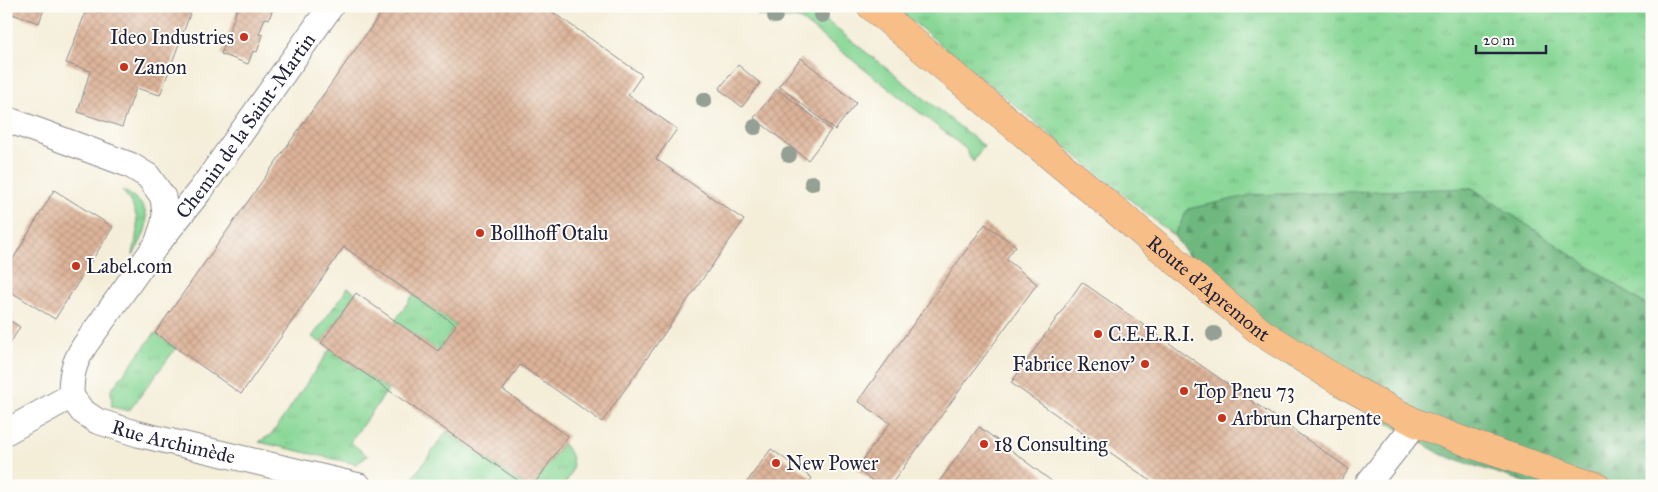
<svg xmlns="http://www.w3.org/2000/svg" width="1658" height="492" font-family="'IM FELL Great Primer',serif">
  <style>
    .grass { fill: url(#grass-tufts); stroke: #557c68 }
    .forest { fill: url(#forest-firs); stroke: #486d5d }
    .building { fill: url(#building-cross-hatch) }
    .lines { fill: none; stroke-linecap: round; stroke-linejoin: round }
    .minor-casing { stroke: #8b888a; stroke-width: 27 }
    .major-casing { stroke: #8b888a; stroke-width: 29 }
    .minor { stroke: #fff; stroke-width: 25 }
    .major { stroke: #f7be87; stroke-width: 28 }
    .tree { fill: #94a094 }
    .poi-dot { fill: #c8321e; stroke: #fdfcf7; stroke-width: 2 }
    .labels { text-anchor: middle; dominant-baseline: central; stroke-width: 4; stroke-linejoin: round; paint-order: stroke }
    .poi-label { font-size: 20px; fill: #22223b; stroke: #fdfcf7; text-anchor: start }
    .street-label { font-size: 20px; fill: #22223b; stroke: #fdfcf7 }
  </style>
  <defs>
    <pattern id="grass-tufts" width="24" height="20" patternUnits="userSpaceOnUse" patternTransform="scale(1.25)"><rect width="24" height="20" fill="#88d796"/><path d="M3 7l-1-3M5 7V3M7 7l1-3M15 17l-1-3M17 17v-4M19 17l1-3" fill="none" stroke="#75b882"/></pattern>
    <pattern id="forest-firs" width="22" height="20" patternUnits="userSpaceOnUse" patternTransform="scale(1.25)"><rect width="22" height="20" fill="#6eb87f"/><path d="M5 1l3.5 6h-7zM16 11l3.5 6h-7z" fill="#5a9569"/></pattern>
    <pattern id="building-cross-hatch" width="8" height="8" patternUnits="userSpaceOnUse" patternTransform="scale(1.25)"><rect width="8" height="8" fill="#ddb499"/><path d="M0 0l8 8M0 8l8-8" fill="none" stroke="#bd9a85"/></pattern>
  </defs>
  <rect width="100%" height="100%" fill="#fdfcf7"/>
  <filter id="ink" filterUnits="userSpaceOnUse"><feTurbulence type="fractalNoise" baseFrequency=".02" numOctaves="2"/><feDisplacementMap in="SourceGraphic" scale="10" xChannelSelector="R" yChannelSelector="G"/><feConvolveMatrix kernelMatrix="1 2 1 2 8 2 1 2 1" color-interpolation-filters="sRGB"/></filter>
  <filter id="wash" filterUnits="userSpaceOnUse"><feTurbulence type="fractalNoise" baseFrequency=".0096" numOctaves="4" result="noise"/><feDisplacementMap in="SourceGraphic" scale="20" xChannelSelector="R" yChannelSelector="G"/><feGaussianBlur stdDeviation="1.12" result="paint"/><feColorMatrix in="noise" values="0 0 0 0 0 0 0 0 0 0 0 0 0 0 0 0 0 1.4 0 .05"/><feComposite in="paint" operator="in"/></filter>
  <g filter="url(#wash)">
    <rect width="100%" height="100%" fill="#f4eed9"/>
    <!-- grass -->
    <path class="grass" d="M 766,6 L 808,6 L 984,146 L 973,162 L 965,148 L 800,19 L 757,16 Z
      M 894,6 L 1652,6 L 1652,309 L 1472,188 L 1188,209 L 1174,236 Z
      M 122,190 C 156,207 150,227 133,255 C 138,225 142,216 122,190 Z
      M 348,288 L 356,293 L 321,343 L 312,337 Z
      M 413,295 L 456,325 L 438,351 L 395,321 Z
      M 155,333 L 176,348 L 129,411 L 112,407 L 111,390 Z
      M 330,349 L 388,390 L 350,442 L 368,456 L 356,464 L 259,442 L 272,434 Z
      M 447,431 L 526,486 L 419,486 L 409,483 Z
      M 563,443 C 576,459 576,470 563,486 L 533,486 Z"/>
    <!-- forest -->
    <path class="forest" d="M 1472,188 L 1652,309 L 1652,486 L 1536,486 L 1442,455 L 1251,342 L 1174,236 L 1188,209 L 1252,195 Z"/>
    <g id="blocks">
      <!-- building -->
      <path class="building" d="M 6,6 L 45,6 L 39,23 L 6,12 Z
        M 88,6 L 193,6 L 160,95 L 136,88 L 122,127 L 78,112 L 90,71 L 66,63 Z
        M 238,6 L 274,6 L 269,19 L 265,18 L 259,34 L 263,35 L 257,52 L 253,51 L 248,64 L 221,54 Z
        M 386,6 L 544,6 L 642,75 L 628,95 L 677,129 L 656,159 L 744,220 L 602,422 L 520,365 L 503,390 L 568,436 L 533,486 L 526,486 L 321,343 L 356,293 L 438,351 L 456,325 L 344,247 L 241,394 L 155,333 Z
        M 801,58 L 856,103 L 835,130 L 779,86 Z
        M 738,65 L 760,83 L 742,107 L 719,89 Z
        M 777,89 L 831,130 L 808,160 L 754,118 Z
        M 54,190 L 113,227 L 55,319 L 6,289 L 6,271 Z
        M 985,224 L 1016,246 L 1006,259 L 1037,284 L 890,486 L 880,486 L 856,469 L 890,423 L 858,401 Z
        M 1082,282 L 1349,469 L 1337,486 L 1256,486 L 1249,481 L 1246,486 L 1158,486 L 1011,383 Z
        M 6,318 L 20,327 L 6,350 Z
        M 979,427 L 1026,461 L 1025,461 L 1058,486 L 936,486 Z
        M 771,449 L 812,478 L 807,486 L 744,486 Z"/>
    </g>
  </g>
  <g filter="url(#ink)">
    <use href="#blocks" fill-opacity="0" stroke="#8b888a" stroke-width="1"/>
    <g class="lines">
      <defs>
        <g id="minor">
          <path d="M 6,119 L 130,165 L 148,176 L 163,197 L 165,214 L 164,223 L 157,244 L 85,345 C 73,364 71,374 71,396"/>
          <path id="s1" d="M 162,238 L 202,188 L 331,6"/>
          <path id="s2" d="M 71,396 L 82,411 L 97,421 L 138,434 L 359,486"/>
          <path d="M 6,432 L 71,396"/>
          <path d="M 1366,486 L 1416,423"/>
        </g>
        <g id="major">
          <path id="s3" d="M 871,6 L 1262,333 L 1349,387 L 1416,423 L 1477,446 L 1597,486"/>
        </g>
      </defs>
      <!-- minor casing -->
      <use href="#minor" class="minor-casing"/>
      <!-- major casing -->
      <use href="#major" class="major-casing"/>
      <!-- minor -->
      <use href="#minor" class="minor"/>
      <!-- major -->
      <use href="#major" class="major"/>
    </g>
    <!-- trees -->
    <g class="tree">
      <circle cx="822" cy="15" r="8"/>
      <circle cx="775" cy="16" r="8"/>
      <circle cx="704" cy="100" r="8"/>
      <circle cx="755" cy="127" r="8"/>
      <circle cx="789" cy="155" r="8"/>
      <circle cx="812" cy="183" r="8"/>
      <circle cx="1214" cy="334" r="8"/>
    </g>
  </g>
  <!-- markers -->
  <g class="poi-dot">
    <circle cx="244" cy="37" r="5"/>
    <circle cx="124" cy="67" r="5"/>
    <circle cx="480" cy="233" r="5"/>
    <circle cx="76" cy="266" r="5"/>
    <circle cx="1098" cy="334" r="5"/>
    <circle cx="1145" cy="364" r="5"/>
    <circle cx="1184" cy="391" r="5"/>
    <circle cx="1222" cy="418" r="5"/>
    <circle cx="984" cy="444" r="5"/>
    <circle cx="776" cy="463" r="5"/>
  </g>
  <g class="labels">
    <!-- poi labels -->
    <g class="poi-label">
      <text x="234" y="37" text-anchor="end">Ideo Industries</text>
      <text x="134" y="67">Zanon</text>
      <text x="490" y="233">Bollhoff Otalu</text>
      <text x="86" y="266">Label.com</text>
      <text x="1108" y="334">C.E.E.R.I.</text>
      <text x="1135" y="364" text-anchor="end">Fabrice Renov'</text>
      <text x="1194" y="391">Top Pneu 73</text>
      <text x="1232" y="418">Arbrun Charpente</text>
      <text x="994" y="444">18 Consulting</text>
      <text x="786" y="463">New Power</text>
    </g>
    <!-- street labels -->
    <g class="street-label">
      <text stroke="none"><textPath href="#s1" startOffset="140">Chemin de la Saint-Martin</textPath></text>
      <text stroke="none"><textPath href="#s3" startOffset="440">Route d'Apremont</textPath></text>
      <text stroke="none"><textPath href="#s2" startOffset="116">Rue Archimède</textPath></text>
    </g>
  </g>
  <!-- margin -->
  <rect width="1658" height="492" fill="none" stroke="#fdfcf7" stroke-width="25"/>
  <!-- scale -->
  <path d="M1476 45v8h70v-8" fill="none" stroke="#22223b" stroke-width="2.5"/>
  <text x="1483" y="45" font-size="15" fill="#22223b" stroke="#fdfcf7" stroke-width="4" paint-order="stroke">20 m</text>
</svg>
